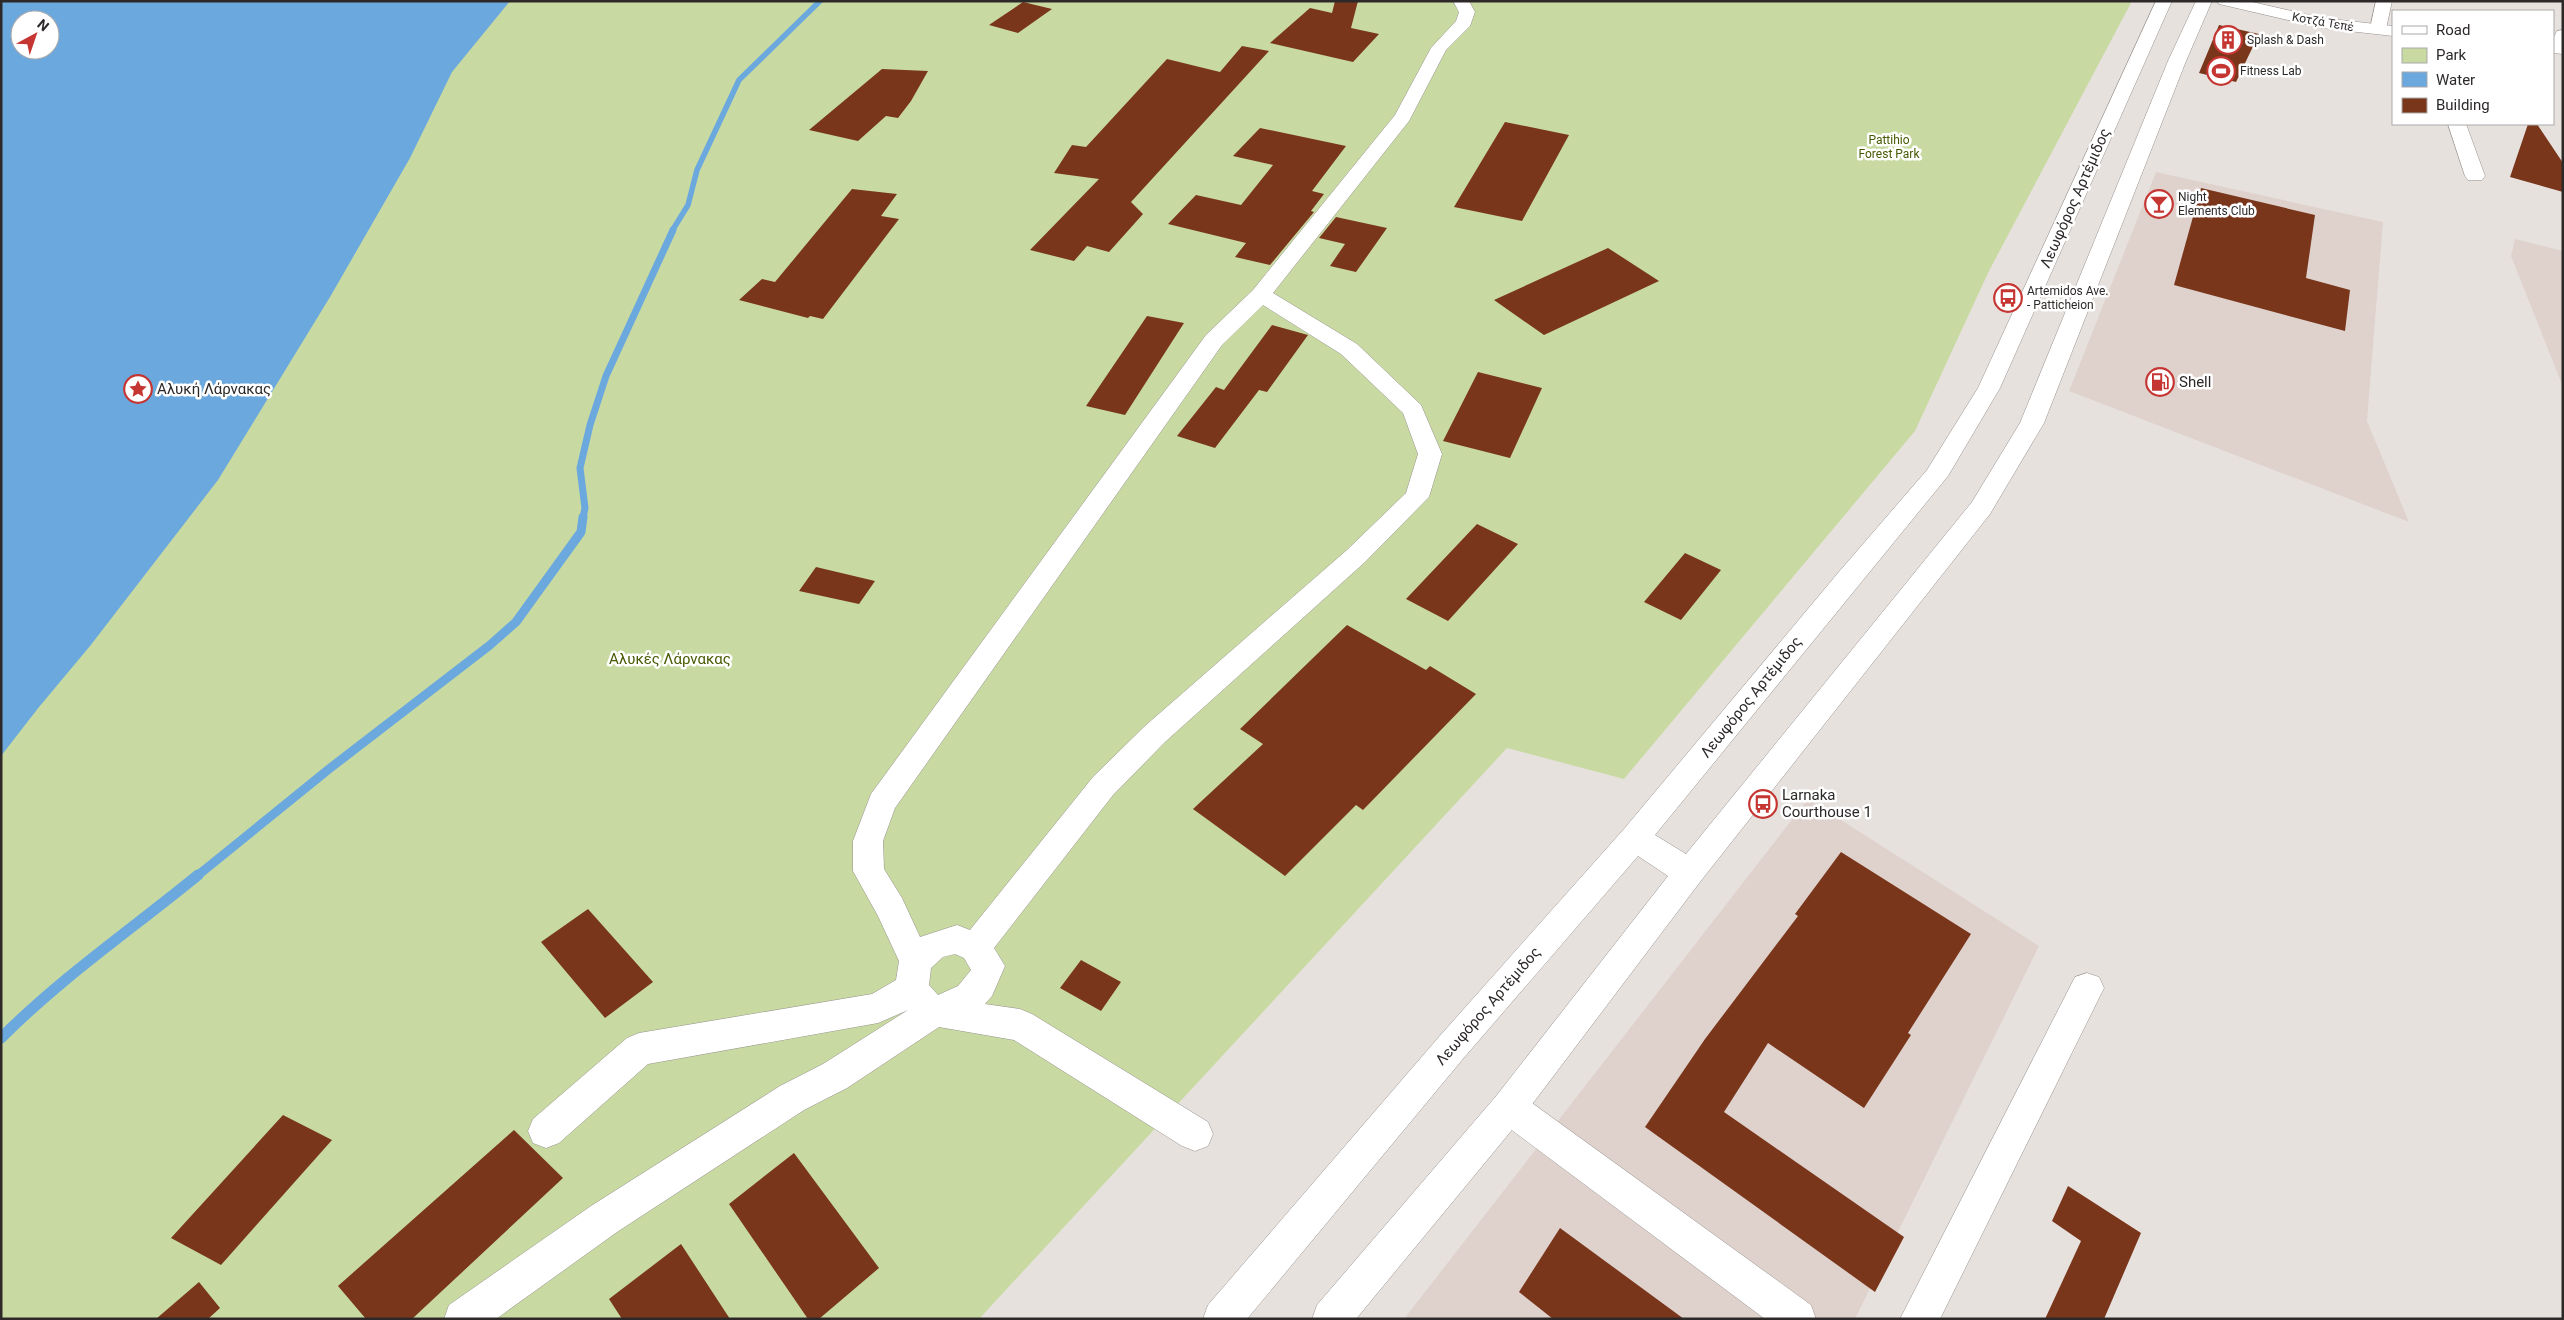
<svg xmlns="http://www.w3.org/2000/svg" width="2564" height="1320" font-family="Roboto,sans-serif">
  <style>
    .built { fill: #dfd2cd }
    .green { fill: #c8daa2; fill-rule: evenodd }
    .water { fill: #6aa8de; fill-rule: evenodd }
    .lines { fill: none; stroke-linecap: round; stroke-linejoin: round }
    .stream-far3 { stroke: #6aa8de; stroke-width: 5.5 }
    .stream-far2 { stroke: #6aa8de; stroke-width: 7 }
    .stream-far1 { stroke: #6aa8de; stroke-width: 9 }
    .stream { stroke: #6aa8de; stroke-width: 11 }
    .building { fill: #79361b }
    .street-casing { stroke: #97928f; stroke-width: 1 }
    .secondary-casing { stroke: #97928f; stroke-width: 1 }
    .primary-casing { stroke: #97928f; stroke-width: 1 }
    .street { fill: #fff; fill-rule: evenodd }
    .secondary { fill: #fff; fill-rule: evenodd }
    .primary { fill: #fff; fill-rule: evenodd }
    .labels { text-anchor: middle; dominant-baseline: central; stroke-width: 5; stroke-linejoin: round; paint-order: stroke }
    .far-street-label { font-size: 12px; fill: #2c2928; stroke: #fff }
    .far-poi-label { font-size: 12px; fill: #2c2928; stroke: #fff; text-anchor: start }
    .far-park-label { font-size: 12px; fill: #475b03; stroke: #fff }
    .street-label { font-size: 15px; fill: #2c2928; stroke: #fff }
    .poi-label { font-size: 15px; fill: #2c2928; stroke: #fff; text-anchor: start }
    .park-label { font-size: 15px; fill: #475b03; stroke: #fff }
  </style>
  <rect width="100%" height="100%" fill="#e7e1de"/>
  <!-- built -->
  <path class="built" d="M 2156,172 L 2383,222 L 2367,421 L 2409,522 L 2069,391 Z
    M 2515,239 L 2563,251 L 2563,387 L 2511,256 Z
    M 1808,799 L 2039,946 L 1855,1319 L 1404,1319 Z"/>
  <!-- green -->
  <path class="green" d="M 1,1 L 2132,1 L 1989,271 L 1915,431 L 1624,779 L 1507,748 L 979,1319 L 1,1319 ZM 20,20 L 50,20 L 50,50 L 20,50 Z"/>
  <!-- water -->
  <path class="water" d="M 1,1 L 510,1 L 452,72 L 410,158 L 330,297 L 218,480 L 90,646 L 39,707 L 1,756 ZM 20,20 L 50,20 L 50,50 L 20,50 Z"/>
  <g class="lines">
    <!-- stream-far3 -->
    <path class="stream-far3" d="M 672,231 L 688,205 L 697,170 L 739,80 L 820,1"/>
    <!-- stream-far2 -->
    <path class="stream-far2" d="M 583,518 L 585,508 L 580,468 L 590,425 L 606,376 L 673,230"/>
    <!-- stream-far1 -->
    <path class="stream-far1" d="M 197,876 L 329,769 L 490,645 L 516,622 L 581,532 L 583,517"/>
    <!-- stream -->
    <path class="stream" d="M 1,1038 C 62,977 132,929 198,875"/>
  </g>
  <!-- building -->
  <path class="building" d="M 1335,1 L 1358,1 L 1351,28 L 1379,34 L 1353,62 L 1270,43 L 1310,8 L 1332,13 Z
    M 1023,2 L 1052,9 L 1018,33 L 989,25 Z
    M 2219,25 L 2259,34 L 2236,82 L 2199,73 Z
    M 1242,46 L 1269,51 L 1131,202 L 1143,214 L 1109,252 L 1087,246 L 1074,261 L 1030,250 L 1099,179 L 1054,173 L 1072,145 L 1086,147 L 1167,59 L 1220,72 Z
    M 882,69 L 928,71 L 911,101 L 898,118 L 886,116 L 858,141 L 809,130 Z
    M 1505,122 L 1569,135 L 1522,221 L 1454,207 Z
    M 2528,124 L 2537,124 L 2563,163 L 2563,192 L 2510,177 Z
    M 1260,128 L 1346,146 L 1312,191 L 1324,194 L 1311,211 L 1314,212 L 1270,265 L 1235,257 L 1246,243 L 1168,224 L 1196,195 L 1241,205 L 1273,165 L 1233,156 Z
    M 2201,188 L 2315,215 L 2306,278 L 2350,290 L 2345,331 L 2174,285 Z
    M 852,189 L 897,194 L 881,216 L 899,219 L 823,319 L 810,316 L 808,318 L 739,300 L 762,279 L 775,282 Z
    M 1336,217 L 1387,228 L 1356,272 L 1330,266 L 1345,244 L 1319,238 Z
    M 1608,248 L 1659,281 L 1544,335 L 1494,300 Z
    M 1147,316 L 1184,323 L 1125,415 L 1086,406 Z
    M 1272,325 L 1308,335 L 1267,392 L 1259,390 L 1215,448 L 1177,436 L 1216,387 L 1224,390 Z
    M 1478,372 L 1542,388 L 1510,458 L 1443,441 Z
    M 1477,524 L 1518,544 L 1448,621 L 1406,599 Z
    M 1685,553 L 1721,570 L 1681,620 L 1644,602 Z
    M 816,567 L 875,581 L 859,604 L 799,591 Z
    M 1347,625 L 1426,670 L 1430,666 L 1476,694 L 1363,810 L 1356,805 L 1285,876 L 1193,809 L 1263,744 L 1240,729 Z
    M 1841,852 L 1971,934 L 1908,1033 L 1911,1035 L 1864,1108 L 1768,1043 L 1724,1112 L 1904,1237 L 1875,1292 L 1645,1127 L 1705,1039 L 1798,916 L 1795,914 Z
    M 588,909 L 653,982 L 605,1018 L 541,942 Z
    M 1081,960 L 1121,982 L 1101,1011 L 1060,988 Z
    M 283,1115 L 332,1140 L 221,1265 L 171,1238 Z
    M 514,1130 L 563,1178 L 412,1319 L 366,1319 L 338,1286 Z
    M 794,1153 L 879,1268 L 819,1319 L 808,1319 L 729,1204 Z
    M 2068,1186 L 2141,1233 L 2104,1319 L 2045,1319 L 2081,1241 L 2052,1221 Z
    M 1560,1228 L 1684,1319 L 1553,1319 L 1519,1292 Z
    M 681,1244 L 730,1319 L 622,1319 L 609,1299 Z
    M 199,1282 L 220,1308 L 208,1319 L 156,1319 Z"/>
  <g class="lines">
    <defs>
      <path id="street" d="M 1453,1 L 1469,1 L 1475,12 L 1470,26 L 1446,50 L 1409,121 L 1273,293 L 1357,344 L 1421,405 L 1442,454 L 1429,497 L 1365,562 L 1165,742 L 1113,795 L 994,948 L 1005,966 L 992,996 L 985,1004 L 1020,1009 L 1032,1014 L 1208,1122 L 1213,1134 L 1208,1146 L 1195,1151 L 1182,1146 L 1014,1040 L 939,1027 L 847,1088 L 804,1110 L 617,1232 L 496,1319 L 444,1319 L 449,1305 L 591,1206 L 780,1086 L 823,1064 L 908,1010 L 878,1023 L 648,1064 L 559,1143 L 546,1148 L 533,1143 L 528,1131 L 533,1119 L 627,1038 L 639,1033 L 872,994 L 896,980 L 899,961 L 878,916 L 853,871 L 853,841 L 871,794 L 1206,335 L 1253,290 L 1395,115 L 1431,48 L 1456,21 L 1459,12 ZM 1263,305 L 1341,354 L 1403,413 L 1418,454 L 1406,493 L 1347,550 L 1145,726 L 1093,777 L 970,930 L 957,925 L 920,937 L 902,898 L 884,869 L 883,841 L 895,808 L 1222,345 ZM 955,954 L 964,958 L 971,970 L 958,986 L 938,995 L 929,985 L 931,968 L 943,957 Z
        M 2376,1 L 2392,1 L 2386,29 L 2378,34 L 2370,29 Z
        M 2563,30 L 2563,52 L 2553,52 L 2553,39 L 2557,31 Z
        M 2448,124 L 2466,124 L 2485,176 L 2482,180 L 2468,180 L 2465,176 Z
        M 2087,973 L 2099,977 L 2104,988 L 1940,1319 L 1900,1319 L 2075,977 Z
        M 1509,1090 L 1521,1095 L 1811,1305 L 1816,1319 L 1765,1319 L 1497,1119 L 1491,1107 L 1497,1095 Z"/>
      <path id="secondary" d="M 2217,1 L 2248,1 L 2322,18 L 2393,26 L 2393,36 L 2322,28 L 2219,4 Z
        M 2553,43 L 2563,44 L 2563,54 L 2553,53 Z"/>
      <path id="primary" d="M 2156,1 L 2172,1 L 2000,388 L 1948,476 L 1655,835 L 1686,854 L 1972,502 L 2020,423 L 2168,61 L 2196,1 L 2212,1 L 2186,61 L 2044,423 L 1990,514 L 1700,882 L 1521,1119 L 1356,1319 L 1312,1319 L 1317,1305 L 1497,1095 L 1668,876 L 1638,856 L 1462,1060 L 1247,1319 L 1203,1319 L 1208,1305 L 1438,1038 L 1624,829 L 1838,573 L 1927,470 L 1978,388 Z"/>
    </defs>
    <!-- street casing -->
    <use href="#street" class="street-casing"/>
    <!-- secondary casing -->
    <use href="#secondary" class="secondary-casing"/>
    <!-- primary casing -->
    <use href="#primary" class="primary-casing"/>
    <!-- street -->
    <use href="#street" class="street"/>
    <!-- secondary -->
    <use href="#secondary" class="secondary"/>
    <!-- primary -->
    <use href="#primary" class="primary"/>
  </g>
  <!-- icons -->
  <defs>
    <symbol id="building-ring" viewBox="-11 -11 22 22"><circle r="9.5" fill="#fff" stroke="#c53633" stroke-width="1.5"/><path d="M-4-6H4V6H1V3H-1V6H-4ZM-2.5-4.3h1.7v1.8h-1.7ZM.8-4.3h1.7v1.8H.8ZM-2.5-1h1.7V.8h-1.7ZM.8-1h1.7V.8H.8Z" fill="#c53633"/></symbol>
    <symbol id="stadium-ring" viewBox="-11 -11 22 22"><circle r="9.5" fill="#fff" stroke="#c53633" stroke-width="1.5"/><path d="M0-5a6.5 5 0 1 0 0 10a6.5 5 0 1 0 0-10ZM-3.5-1.8h7v3.6h-7Z" fill="#c53633"/></symbol>
    <symbol id="bar-ring" viewBox="-11 -11 22 22"><circle r="9.5" fill="#fff" stroke="#c53633" stroke-width="1.5"/><path d="M-6-5H6L.8 .8V4.5H3.5V6h-7V4.5H-.8V.8Z" fill="#c53633"/></symbol>
    <symbol id="bus-ring" viewBox="-11 -11 22 22"><circle r="9.5" fill="#fff" stroke="#c53633" stroke-width="1.5"/><path d="M-5-6H5V4H4V6H2V4H-2V6H-4V4H-5ZM-3.5-4V0h7V-4ZM-3.5 1.2v1.5H-2V1.2ZM2 1.2v1.5H3.5V1.2Z" fill="#c53633"/></symbol>
    <symbol id="fuel-ring" viewBox="-11 -11 22 22"><circle r="9.5" fill="#fff" stroke="#c53633" stroke-width="1.5"/><path d="M-5.5-6h7V0h2V4h1.3V-2.5L3-4.5l.8-.8L6-3V5H2.5V1h-1V6h-7ZM-4.2-4.7v3.2H.2V-4.7Z" fill="#c53633"/></symbol>
    <symbol id="sight-ring" viewBox="-11 -11 22 22"><circle r="9.5" fill="#fff" stroke="#c53633" stroke-width="1.5"/><path d="M0-6L1.8-2.2L6-1.7L2.9 1.2L3.7 5.4L0 3.3L-3.7 5.4L-2.9 1.2L-6-1.7L-1.8-2.2Z" fill="#c53633"/></symbol>
  </defs>
  <g fill-rule="evenodd">
    <use href="#building-ring" x="2212" y="24" width="32" height="32"/>
    <use href="#stadium-ring" x="2205" y="55" width="32" height="32"/>
    <use href="#bar-ring" x="2143" y="188" width="32" height="32"/>
    <use href="#bus-ring" x="1992" y="282" width="32" height="32"/>
    <use href="#fuel-ring" x="2144" y="366" width="32" height="32"/>
    <use href="#sight-ring" x="122" y="373" width="32" height="32"/>
    <use href="#bus-ring" x="1747" y="788" width="32" height="32"/>
  </g>
  <g class="labels">
    <!-- far-street labels -->
    <g class="far-street-label">
      <text transform="translate(2323 22) rotate(10)">Κοτζά Τεπέ</text>
    </g>
    <!-- far-poi labels -->
    <g class="far-poi-label">
      <text x="2247" y="40">Splash &amp; Dash</text>
      <text x="2240" y="71">Fitness Lab</text>
      <text x="2178" y="197">Night<tspan x="2178" dy="14">Elements Club</tspan></text>
      <text x="2027" y="291">Artemidos Ave.<tspan x="2027" dy="14">- Patticheion</tspan></text>
    </g>
    <!-- far-park labels -->
    <g class="far-park-label">
      <text x="1889" y="140">Pattihio<tspan x="1889" dy="14">Forest Park</tspan></text>
    </g>
    <!-- street labels -->
    <g class="street-label">
      <text transform="translate(2075 198) rotate(-66)">Λεωφόρος Αρτέμιδος</text>
      <text transform="translate(1751 697) rotate(-51)">Λεωφόρος Αρτέμιδος</text>
      <text transform="translate(1488 1006) rotate(-49)">Λεωφόρος Αρτέμιδος</text>
    </g>
    <!-- poi labels -->
    <g class="poi-label">
      <text x="2179" y="382">Shell</text>
      <text x="157" y="389">Αλυκή Λάρνακας</text>
      <text x="1782" y="795">Larnaka<tspan x="1782" dy="17">Courthouse 1</tspan></text>
    </g>
    <!-- park labels -->
    <g class="park-label">
      <text x="670" y="659">Αλυκές Λάρνακας</text>
    </g>
  </g>
  <!-- border -->
  <rect width="2564" height="1320" fill="none" stroke="#2c2928" stroke-width="5"/>
  <!-- legend -->
  <rect x="2392" y="10" width="162" height="115" fill="#ffffff" stroke="#aba9a9"/>
  <rect x="2402" y="26" width="25" height="8" fill="#ffffff" stroke="#aba9a9"/>
  <text x="2436" y="35" font-size="15" fill="#2c2928">Road</text>
  <rect x="2402" y="48" width="25" height="15" fill="#c8daa2" stroke="#aba9a9"/>
  <text x="2436" y="60" font-size="15" fill="#2c2928">Park</text>
  <rect x="2402" y="72" width="25" height="15" fill="#6aa8de" stroke="#aba9a9"/>
  <text x="2436" y="85" font-size="15" fill="#2c2928">Water</text>
  <rect x="2402" y="98" width="25" height="15" fill="#79361b" stroke="#aba9a9"/>
  <text x="2436" y="110" font-size="15" fill="#2c2928">Building</text>
  <!-- north arrow -->
  <g transform="translate(35 35) rotate(40)"><circle r="24" fill="#ffffff" stroke="#aba9a9"/>
  <path d="M0-4L9 19L0 12L-9 19Z" fill="#c53633"/>
  <text y="-8" font-size="14" font-weight="bold" text-anchor="middle" fill="#2c2928">N</text>
  </g>
</svg>
